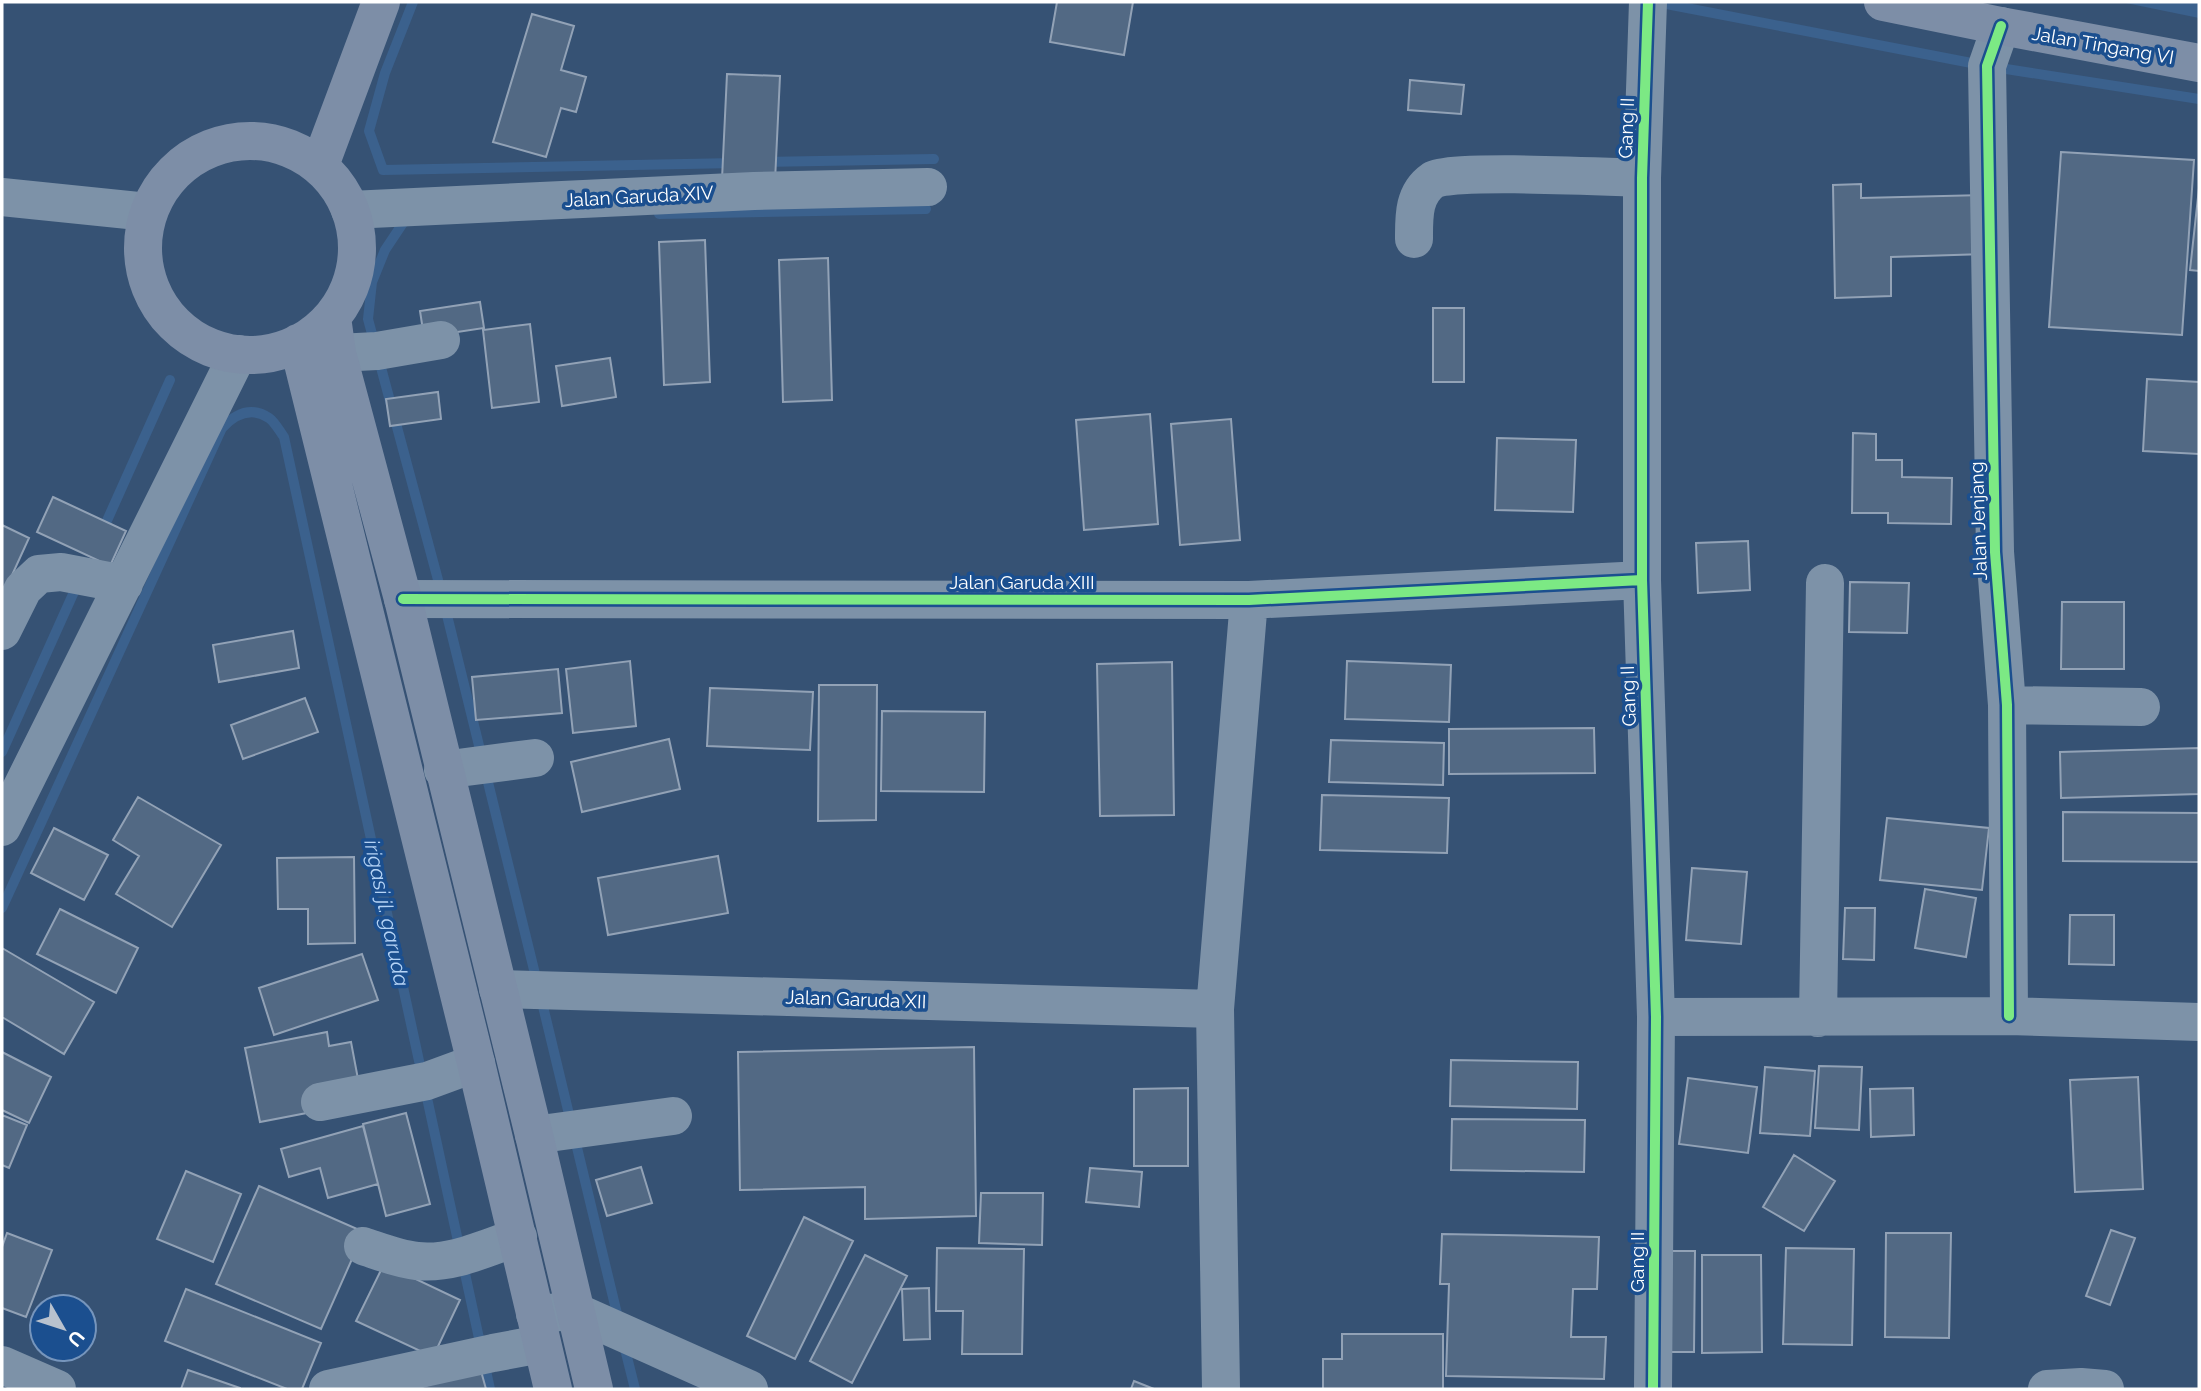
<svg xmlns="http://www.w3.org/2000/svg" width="2201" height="1391" font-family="Raleway,sans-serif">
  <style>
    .water { fill: #3b618d }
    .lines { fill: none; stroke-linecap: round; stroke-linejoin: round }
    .stream { stroke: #3b618d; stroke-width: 10 }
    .building { fill: #526984; stroke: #92a2b6; stroke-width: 2 }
    .minor { stroke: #7d92a8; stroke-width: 38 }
    .major { stroke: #7d8ea7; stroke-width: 38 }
    .cycleway-casing { stroke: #1b4f8f; stroke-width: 15 }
    .cycleway { stroke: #7ce984; stroke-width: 10 }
    .labels { text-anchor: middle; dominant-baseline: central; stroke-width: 7; stroke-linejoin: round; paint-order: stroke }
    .street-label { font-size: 19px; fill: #fff; stroke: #1b4f8f }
    .water-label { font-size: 21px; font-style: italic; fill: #b5d3f5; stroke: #1b4f8f }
  </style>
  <rect width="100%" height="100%" fill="#365274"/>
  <!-- water -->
  <path class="water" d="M 2121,2 L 2199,2 L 2199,18 Z"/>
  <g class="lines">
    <!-- stream -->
    <path class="stream" d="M 413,2 L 385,73 L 369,131 L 383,170 L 735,163
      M 1656,2 L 1987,66 L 2199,99
      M 762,162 L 934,159
      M 659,214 L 926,209
      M 409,220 L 405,220 L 385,250 L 372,282 L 368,319 L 441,591
      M 101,534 L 170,380
      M 445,607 L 537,982
      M 2,752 L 78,583
      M 2,908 L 222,428 C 235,414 251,406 269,418 C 275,422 280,432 284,437 L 490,1389
      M 541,998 L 619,1322
      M 624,1345 L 635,1389"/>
  </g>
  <!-- building -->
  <path class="building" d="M 1057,2 L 1133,2 L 1124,55 L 1050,42 Z
    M 532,14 L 574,26 L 561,70 L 586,77 L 576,112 L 561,108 L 546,157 L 493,142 Z
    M 727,74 L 780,76 L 775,181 L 722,179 Z
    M 1410,80 L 1464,85 L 1461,114 L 1408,110 Z
    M 2061,152 L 2194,160 L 2182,335 L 2049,327 Z
    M 1861,184 L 1861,198 L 1984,195 L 1985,254 L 1891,257 L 1891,296 L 1835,298 L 1833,185 Z
    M 2199,188 L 2199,271 L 2190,270 Z
    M 705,240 L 710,382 L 664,385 L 659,242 Z
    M 828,258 L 832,400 L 783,402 L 779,260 Z
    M 480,302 L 484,328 L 424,337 L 420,311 Z
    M 1433,308 L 1464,308 L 1464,382 L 1433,382 Z
    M 530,324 L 539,402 L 492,408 L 483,330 Z
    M 610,358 L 616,397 L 562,406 L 556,366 Z
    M 2147,379 L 2199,382 L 2199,454 L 2143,451 Z
    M 438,392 L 441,419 L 390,426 L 386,399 Z
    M 1150,414 L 1158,524 L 1084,530 L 1076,420 Z
    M 1231,419 L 1240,540 L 1180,545 L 1171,424 Z
    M 1853,433 L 1876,434 L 1876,460 L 1902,460 L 1902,477 L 1952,478 L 1951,524 L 1888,523 L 1888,513 L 1852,513 Z
    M 1497,438 L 1576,440 L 1573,512 L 1495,510 Z
    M 53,497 L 126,531 L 110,566 L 37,532 Z
    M 2,525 L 29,538 L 2,597 Z
    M 1748,541 L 1750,590 L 1698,593 L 1696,543 Z
    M 1850,582 L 1909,583 L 1907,633 L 1849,632 Z
    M 2062,602 L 2124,602 L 2124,669 L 2061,669 Z
    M 293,631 L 299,668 L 219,682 L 213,645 Z
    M 630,661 L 636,726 L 573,733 L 566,669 Z
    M 1347,661 L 1451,665 L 1449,722 L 1345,719 Z
    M 1172,662 L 1174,815 L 1100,816 L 1097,664 Z
    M 558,669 L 562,713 L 476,720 L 472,677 Z
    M 819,685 L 877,685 L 876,820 L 818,821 Z
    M 710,688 L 813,692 L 810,750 L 707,746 Z
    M 305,698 L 318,732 L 243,759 L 231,725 Z
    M 882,711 L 985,712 L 984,792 L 881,791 Z
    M 1594,728 L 1595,773 L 1449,774 L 1449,729 Z
    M 669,739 L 680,789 L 582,812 L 571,762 Z
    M 1331,740 L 1444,743 L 1443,785 L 1329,782 Z
    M 2199,748 L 2199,794 L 2061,798 L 2060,752 Z
    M 1322,795 L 1449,798 L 1447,853 L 1320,850 Z
    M 138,797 L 221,845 L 172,927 L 116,894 L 139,856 L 113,840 Z
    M 2063,812 L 2199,813 L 2199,862 L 2063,861 Z
    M 1887,818 L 1989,828 L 1982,890 L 1880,880 Z
    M 54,828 L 108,855 L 84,900 L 31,873 Z
    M 718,856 L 728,913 L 608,935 L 598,878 Z
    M 354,857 L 355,943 L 308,944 L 308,909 L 278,909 L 277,858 Z
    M 1692,868 L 1747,872 L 1741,944 L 1686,940 Z
    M 1925,889 L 1976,898 L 1966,957 L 1915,948 Z
    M 1845,908 L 1875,908 L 1874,960 L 1843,959 Z
    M 60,909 L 138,948 L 116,993 L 37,954 Z
    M 2070,915 L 2114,915 L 2114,965 L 2069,964 Z
    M 2,948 L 94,1002 L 64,1054 L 2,1017 Z
    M 362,954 L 378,1000 L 274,1035 L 259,988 Z
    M 327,1032 L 329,1046 L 351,1042 L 358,1079 L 317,1111 L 260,1122 L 245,1048 Z
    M 974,1047 L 976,1216 L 865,1219 L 865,1187 L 740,1190 L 738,1052 Z
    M 2,1052 L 51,1077 L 29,1123 L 2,1110 Z
    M 1451,1060 L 1578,1062 L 1577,1109 L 1450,1106 Z
    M 1819,1066 L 1862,1067 L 1859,1130 L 1815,1128 Z
    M 1765,1067 L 1815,1071 L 1810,1136 L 1760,1133 Z
    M 2138,1077 L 2143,1189 L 2075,1192 L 2070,1080 Z
    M 1688,1078 L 1757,1087 L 1748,1153 L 1679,1144 Z
    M 1188,1088 L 1188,1166 L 1134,1166 L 1134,1089 Z
    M 1913,1088 L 1914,1135 L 1871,1137 L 1870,1089 Z
    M 406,1113 L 430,1204 L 386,1216 L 363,1124 Z
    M 2,1115 L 27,1125 L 9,1168 L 2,1165 Z
    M 1452,1119 L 1585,1120 L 1584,1172 L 1451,1170 Z
    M 363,1126 L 378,1184 L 328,1198 L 320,1168 L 289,1177 L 281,1149 Z
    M 1794,1155 L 1835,1181 L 1804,1231 L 1763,1207 Z
    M 641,1167 L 652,1203 L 607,1216 L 596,1180 Z
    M 1090,1168 L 1142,1172 L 1139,1207 L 1086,1202 Z
    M 186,1171 L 241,1194 L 213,1262 L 157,1239 Z
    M 259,1186 L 364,1232 L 321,1329 L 216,1284 Z
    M 981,1193 L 1043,1193 L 1042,1245 L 979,1243 Z
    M 804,1217 L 853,1241 L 795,1359 L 747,1336 Z
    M 2111,1230 L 2135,1238 L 2110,1305 L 2086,1296 Z
    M 7,1233 L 52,1250 L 26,1317 L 2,1308 L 2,1247 Z
    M 1886,1233 L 1951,1233 L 1949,1338 L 1885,1337 Z
    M 1442,1234 L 1599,1237 L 1597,1289 L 1573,1289 L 1571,1337 L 1606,1337 L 1604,1379 L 1446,1376 L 1449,1284 L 1440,1284 Z
    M 937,1248 L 1024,1249 L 1022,1354 L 962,1354 L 963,1311 L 936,1311 Z
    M 1786,1248 L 1854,1249 L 1852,1345 L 1783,1344 Z
    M 1656,1251 L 1695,1251 L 1694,1352 L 1655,1352 Z
    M 865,1255 L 907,1276 L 852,1383 L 810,1361 Z
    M 1702,1255 L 1761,1255 L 1762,1352 L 1702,1353 Z
    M 384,1264 L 460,1300 L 433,1357 L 356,1321 Z
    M 929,1288 L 930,1339 L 904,1340 L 902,1289 Z
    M 186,1289 L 321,1343 L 302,1389 L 287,1389 L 165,1341 Z
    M 1342,1334 L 1443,1334 L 1443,1389 L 1323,1389 L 1323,1359 L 1342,1359 Z
    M 188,1370 L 240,1388 L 240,1389 L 181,1389 Z
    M 481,1371 L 486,1389 L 413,1389 Z
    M 1134,1381 L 1154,1389 L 1131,1389 Z"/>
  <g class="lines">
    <!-- minor -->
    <path class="minor" d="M 1648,2 L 1642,178 L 1642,580 L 1656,1017 L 1653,1389
      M 2001,26 L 1987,66 L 1995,552 L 2007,705 L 2009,1016
      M 2,197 L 148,212
      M 350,210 L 754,191 L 928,187
      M 1414,239 C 1414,217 1413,194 1433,180 C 1450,169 1610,177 1642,178
      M 337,353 L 377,351 L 441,340
      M 403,599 L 1249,600 L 1642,580
      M 2,631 L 23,589 L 39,574 L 61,572 L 124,584
      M 2007,705 L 2141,707
      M 443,770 L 535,758
      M 2,827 L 238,354
      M 498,989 L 1215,1009
      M 1656,1017 L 2009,1016 L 2199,1022
      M 1818,1018 L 1825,583
      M 320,1102 L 427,1081 L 476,1063
      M 534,1135 L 673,1116
      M 363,1246 C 381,1252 398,1259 417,1261 C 451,1265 486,1248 518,1237
      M 535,1314 L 574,1311 L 749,1389
      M 2,1365 L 57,1389
      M 328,1389 L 493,1353 L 541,1344
      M 1221,1389 L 1215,1009 L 1249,600
      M 2047,1389 L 2081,1387 L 2105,1389"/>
    <!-- major -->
    <path class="major" d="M 1883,2 L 2001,26 L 2199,63
      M143 248a107 107 0 1 1 214 0a107 107 0 1 1-214 0Z
      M 320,165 L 381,2
      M 332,317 L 337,353 L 403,599 L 534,1135 L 594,1389
      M 298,343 L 476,1063 L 553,1389"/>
    <defs>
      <path id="cycleway" d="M 1648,2 L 1642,178 L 1642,580 L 1656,1017 L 1653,1389
        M 2001,26 L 1987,66 L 1995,552 L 2007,705 L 2009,1016
        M 403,599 L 1249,600 L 1642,580"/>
    </defs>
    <!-- cycleway casing -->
    <use href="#cycleway" class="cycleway-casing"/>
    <!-- cycleway -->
    <use href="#cycleway" class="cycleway"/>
  </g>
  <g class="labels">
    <!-- street labels -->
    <g class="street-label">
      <text transform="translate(2103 45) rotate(10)">Jalan Tingang VI</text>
      <text transform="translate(1626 128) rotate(-88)">Gang II</text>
      <text transform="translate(639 196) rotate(-3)">Jalan Garuda XIV</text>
      <text transform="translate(1978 521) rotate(-92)">Jalan Jenjang</text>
      <text x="1022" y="582">Jalan Garuda XIII</text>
      <text transform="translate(1628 696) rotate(-92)">Gang II</text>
      <text transform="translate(856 999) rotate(2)">Jalan Garuda XII</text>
      <text transform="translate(1637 1262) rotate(-90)">Gang II</text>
    </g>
    <!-- water labels -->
    <g class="water-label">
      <text transform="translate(387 913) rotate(78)">irigasi jl. garuda</text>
    </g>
  </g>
  <!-- border -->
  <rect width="2201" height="1391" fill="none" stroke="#ffffff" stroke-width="7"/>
  <!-- north arrow -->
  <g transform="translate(63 1328) rotate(129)"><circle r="33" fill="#1b4f8f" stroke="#7695bc" stroke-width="2"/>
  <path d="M0-5L12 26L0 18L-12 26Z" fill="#b9c2ce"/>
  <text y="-10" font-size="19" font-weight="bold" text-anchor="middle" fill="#ffffff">U</text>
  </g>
</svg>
